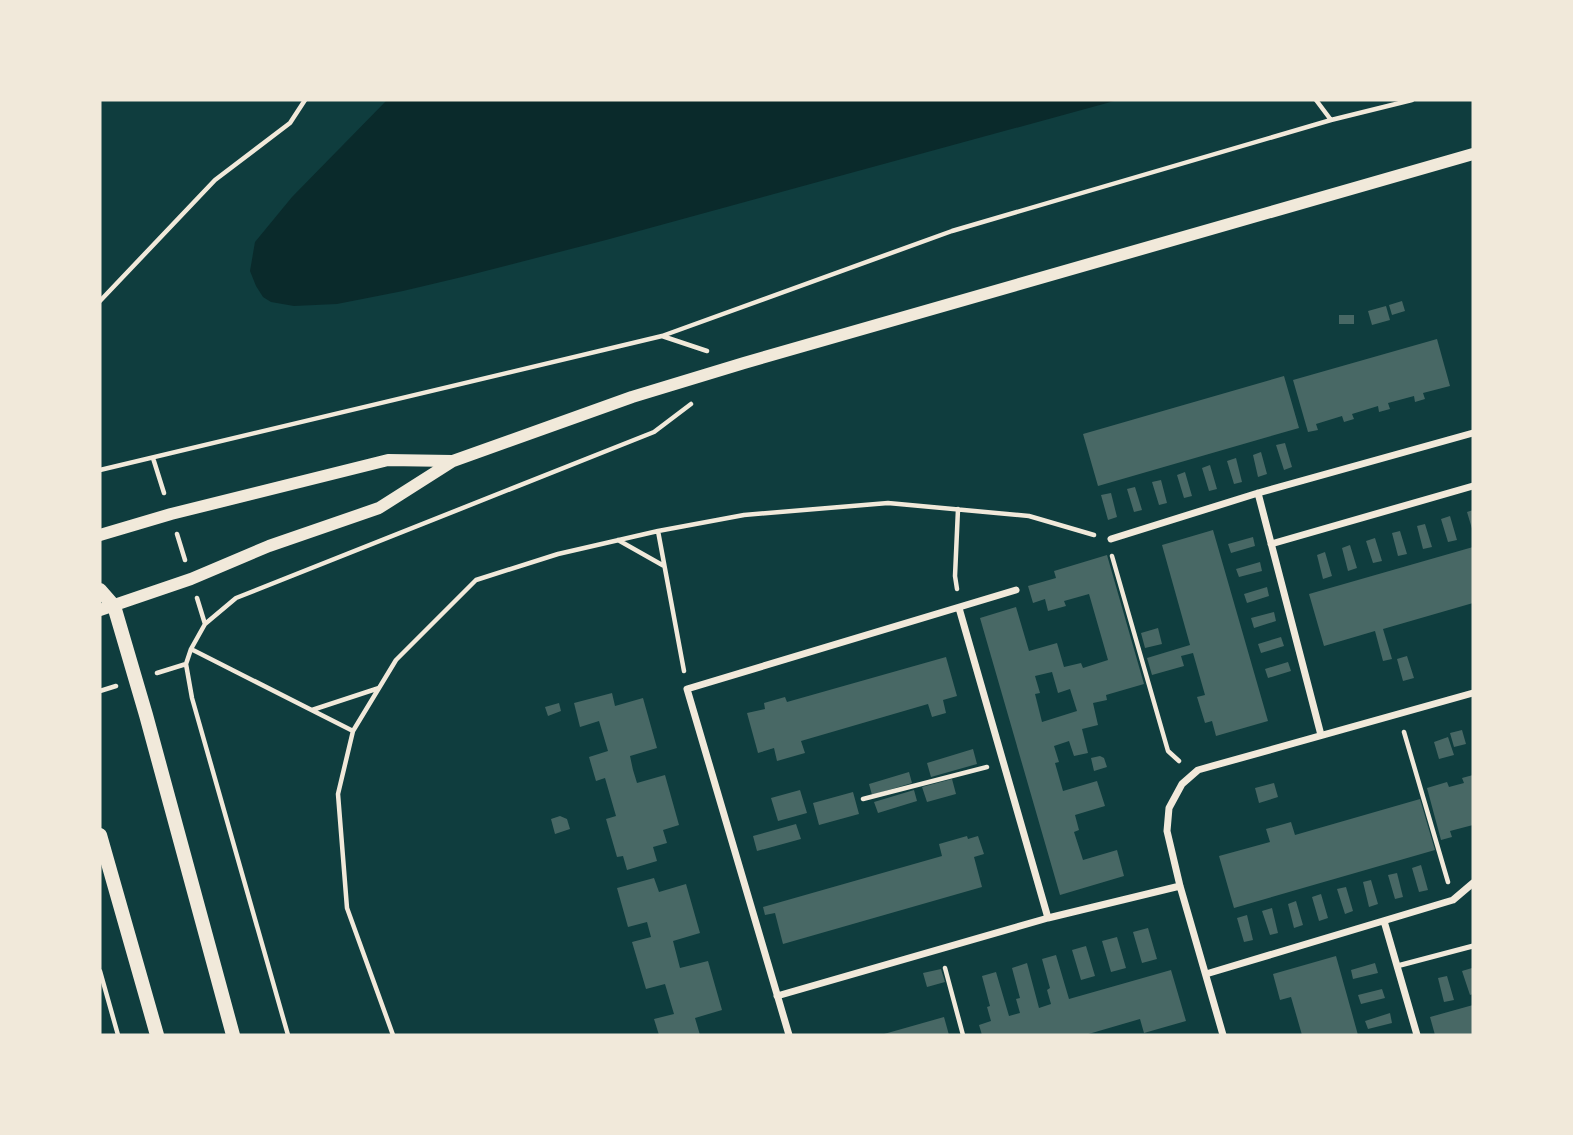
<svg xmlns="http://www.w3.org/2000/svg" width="1573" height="1135" font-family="Ubuntu,sans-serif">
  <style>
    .water { fill: #0a2a2b }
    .building { fill: #486865; fill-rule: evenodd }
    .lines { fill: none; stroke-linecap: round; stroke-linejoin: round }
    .path { stroke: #f1e9da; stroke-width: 4.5 }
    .service { stroke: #f1e9da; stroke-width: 5 }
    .minor { stroke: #f1e9da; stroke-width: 7 }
    .tertiary { stroke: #f1e9da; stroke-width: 12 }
    .secondary { stroke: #f1e9da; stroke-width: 14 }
  </style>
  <rect width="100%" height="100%" fill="#0f3d3e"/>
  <!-- water -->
  <path class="water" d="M 387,100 L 1118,100 L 606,240 L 462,277 L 403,291 L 337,304 L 294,306 L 271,302 L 263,297 L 256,286 L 250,271 L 255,242 L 292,197 Z"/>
  <!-- building -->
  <path class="building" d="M 1402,301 L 1405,311 L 1392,315 L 1389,305 Z
    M 1386,306 L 1390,320 L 1372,325 L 1368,311 Z
    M 1339,315 L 1354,315 L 1354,324 L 1339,324 Z
    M 1437,339 L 1450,386 L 1423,393 L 1425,399 L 1415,402 L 1414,396 L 1388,403 L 1390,409 L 1379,412 L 1378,406 L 1352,414 L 1354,419 L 1344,422 L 1342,416 L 1316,424 L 1318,430 L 1308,432 L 1293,380 Z
    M 1284,376 L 1299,428 L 1098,486 L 1083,434 Z
    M 1285,443 L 1292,467 L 1284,470 L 1276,445 Z
    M 1261,452 L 1267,474 L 1258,477 L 1253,455 Z
    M 1236,458 L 1242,482 L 1234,484 L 1227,461 Z
    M 1210,465 L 1217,489 L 1209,491 L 1202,468 Z
    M 1185,472 L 1192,496 L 1184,498 L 1177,475 Z
    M 1161,480 L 1167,503 L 1159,505 L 1152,482 Z
    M 1135,487 L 1142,510 L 1134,512 L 1127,489 Z
    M 1111,493 L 1117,517 L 1108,520 L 1101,495 Z
    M 1473,510 L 1473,532 L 1467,512 Z
    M 1450,516 L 1457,540 L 1448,542 L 1441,519 Z
    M 1425,524 L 1432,547 L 1423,549 L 1417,526 Z
    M 1213,530 L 1268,721 L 1216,736 L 1212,721 L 1205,723 L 1197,697 L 1205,695 L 1193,653 L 1181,656 L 1184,666 L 1152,675 L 1147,658 L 1190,645 L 1162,545 Z
    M 1400,531 L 1407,554 L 1398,556 L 1392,533 Z
    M 1253,537 L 1255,546 L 1231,553 L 1228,544 Z
    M 1375,538 L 1382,561 L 1373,563 L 1366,541 Z
    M 1350,545 L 1357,568 L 1348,571 L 1342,548 Z
    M 1473,547 L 1473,603 L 1383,629 L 1392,659 L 1383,661 L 1375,631 L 1324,646 L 1309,594 Z
    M 1325,552 L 1332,576 L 1323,579 L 1317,555 Z
    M 1107,555 L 1144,684 L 1106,695 L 1107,700 L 1093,703 L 1098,725 L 1082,729 L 1088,753 L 1074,756 L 1069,741 L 1054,746 L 1059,762 L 1055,763 L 1063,791 L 1097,781 L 1105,806 L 1075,815 L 1079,830 L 1074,832 L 1083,860 L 1117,850 L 1124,876 L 1060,895 L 980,618 L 1016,607 L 1029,651 L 1057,643 L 1064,667 L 1081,663 L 1083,668 L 1108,660 L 1089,594 L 1064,601 L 1066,606 L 1048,611 L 1045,599 L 1033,603 L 1028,586 L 1056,578 L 1054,571 ZM 1052,672 L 1058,693 L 1070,689 L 1077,711 L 1042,722 L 1035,694 L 1040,693 L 1035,676 Z
    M 1260,562 L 1262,571 L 1239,577 L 1236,569 Z
    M 1267,587 L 1269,596 L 1247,603 L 1244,594 Z
    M 1274,612 L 1276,621 L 1254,628 L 1251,618 Z
    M 1158,628 L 1162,644 L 1145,648 L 1141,633 Z
    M 1281,637 L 1284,646 L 1261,653 L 1258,644 Z
    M 1407,656 L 1414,678 L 1403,681 L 1397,659 Z
    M 946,657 L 957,696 L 943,700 L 946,713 L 932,717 L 928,704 L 801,741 L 805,753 L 777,761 L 774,748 L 758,753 L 747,713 L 765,709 L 764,703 L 785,697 L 787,702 Z
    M 1288,662 L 1291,671 L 1268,678 L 1265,669 Z
    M 612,693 L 615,706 L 643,698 L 657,748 L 630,756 L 633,770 L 637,783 L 665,775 L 679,825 L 663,830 L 667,843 L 653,847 L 657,861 L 627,870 L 623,856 L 617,857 L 606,819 L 616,816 L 605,778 L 596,781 L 589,757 L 608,751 L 599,721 L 580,727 L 574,703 Z
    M 559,703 L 561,711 L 548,716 L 545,707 Z
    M 1462,730 L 1466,744 L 1454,747 L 1450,733 Z
    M 1448,737 L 1454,755 L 1439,759 L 1434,742 Z
    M 973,749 L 977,764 L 931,777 L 927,763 Z
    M 1100,756 L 1104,758 L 1107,767 L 1094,771 L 1091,758 Z
    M 909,772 L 912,783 L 872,795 L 869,784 Z
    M 1473,775 L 1473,825 L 1450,831 L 1452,837 L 1441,840 L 1427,788 L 1447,782 L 1449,787 L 1464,783 L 1462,778 Z
    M 952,779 L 956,794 L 927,802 L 922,787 Z
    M 1274,783 L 1278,797 L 1259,803 L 1255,788 Z
    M 800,790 L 807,813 L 778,821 L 771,798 Z
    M 914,790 L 917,801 L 878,813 L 874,802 Z
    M 853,792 L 859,814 L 819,825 L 813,803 Z
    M 1420,799 L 1435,850 L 1234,908 L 1219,856 L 1270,842 L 1266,829 L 1291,822 L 1295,835 Z
    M 560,816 L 567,819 L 570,829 L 555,834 L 551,819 Z
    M 796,824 L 801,839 L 757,851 L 753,836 Z
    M 967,836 L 968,839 L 978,836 L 984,854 L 974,857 L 982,887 L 783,944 L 775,913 L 765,915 L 763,907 L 942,856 L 939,844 Z
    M 1421,865 L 1428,890 L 1419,892 L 1412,868 Z
    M 1397,873 L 1403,897 L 1395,899 L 1388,875 Z
    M 654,878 L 659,892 L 686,884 L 700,933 L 673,941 L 680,968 L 708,961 L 722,1010 L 695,1018 L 700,1035 L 659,1035 L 654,1019 L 674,1014 L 665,984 L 646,989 L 632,942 L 651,937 L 647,922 L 628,927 L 617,888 Z
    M 1371,880 L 1378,904 L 1369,907 L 1363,882 Z
    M 1346,887 L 1353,911 L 1345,914 L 1337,889 Z
    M 1321,894 L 1328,918 L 1319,921 L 1312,897 Z
    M 1296,901 L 1303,925 L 1294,928 L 1288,904 Z
    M 1272,908 L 1278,933 L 1270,935 L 1262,911 Z
    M 1247,915 L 1253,940 L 1244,942 L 1237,918 Z
    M 1148,928 L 1157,959 L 1142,963 L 1133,932 Z
    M 1117,937 L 1126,968 L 1111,972 L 1102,941 Z
    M 1086,946 L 1095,976 L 1081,980 L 1072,950 Z
    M 1056,955 L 1069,999 L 1171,970 L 1186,1021 L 1144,1033 L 1140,1019 L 1085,1035 L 982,1035 L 979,1025 L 991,1021 L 987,1007 L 990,1006 L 982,976 L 996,972 L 1009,1016 L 1020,1013 L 1016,999 L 1020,998 L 1012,968 L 1027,963 L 1039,1008 L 1051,1004 L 1047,990 L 1050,988 L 1042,959 Z
    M 1336,956 L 1358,1035 L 1302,1035 L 1291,997 L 1280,1000 L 1273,974 Z
    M 1375,963 L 1378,973 L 1353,979 L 1351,970 Z
    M 1472,968 L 1473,974 L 1473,994 L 1470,995 L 1462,971 Z
    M 941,969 L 945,982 L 927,987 L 923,973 Z
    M 1447,976 L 1454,1000 L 1444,1002 L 1438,978 Z
    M 1382,989 L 1385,998 L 1361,1004 L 1358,995 Z
    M 1473,1005 L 1473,1035 L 1435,1035 L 1430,1017 Z
    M 1390,1013 L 1392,1023 L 1368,1029 L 1365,1021 Z
    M 944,1017 L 949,1035 L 884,1035 L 884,1034 Z"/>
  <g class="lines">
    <!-- path -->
    <path class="path" d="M 1316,100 L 1331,120
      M 100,301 L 215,180 L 290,123 L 305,100
      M 662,336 L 707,351
      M 153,458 L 164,493
      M 100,470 L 662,336 L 952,231 L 1331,120 L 1412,100
      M 658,531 L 684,671
      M 177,534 L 185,560
      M 618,540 L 664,566
      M 1112,556 L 1168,751 L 1179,761
      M 957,589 L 955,576 L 958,509
      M 197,598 L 205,624
      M 191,649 L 353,731
      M 186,664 L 192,698 L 288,1035
      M 157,673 L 186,664 L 191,649 L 205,624 L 236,598 L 654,432 L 691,404
      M 100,691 L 116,686
      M 312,710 L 379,688
      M 1404,732 L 1448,882
      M 863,799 L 987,767
      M 945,968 L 963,1035
      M 100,971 L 118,1035
      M 393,1035 L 347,908 L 338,794 L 353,731 L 396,660 L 476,580 L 558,554 L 658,531 L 744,515 L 888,503 L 1029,516 L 1094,535"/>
    <!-- service -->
    <path class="service" d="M 1397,966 L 1473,946"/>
    <!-- minor -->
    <path class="minor" d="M 1258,493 L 1321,735
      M 1111,539 L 1258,493 L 1473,433
      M 1271,544 L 1473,486
      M 959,608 L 1048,918
      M 1384,921 L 1417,1035
      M 1206,974 L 1453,900 L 1473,883
      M 777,996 L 1048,918 L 1180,886
      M 789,1035 L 687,689 L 1016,590
      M 1223,1035 L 1180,886 L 1167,831 L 1169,808 L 1182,784 L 1198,770 L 1473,693"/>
    <!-- tertiary -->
    <path class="tertiary" d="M 100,535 L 171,514 L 388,460 L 452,461
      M 100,610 L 191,579 L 269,546 L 379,508 L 453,461 L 632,397 L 744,363 L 1473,154"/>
    <!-- secondary -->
    <path class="secondary" d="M 100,590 L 114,606 L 146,715 L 233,1035
      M 100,835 L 157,1035"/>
  </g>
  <!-- border -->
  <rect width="1573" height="1135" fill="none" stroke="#f1e9da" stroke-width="203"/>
</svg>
